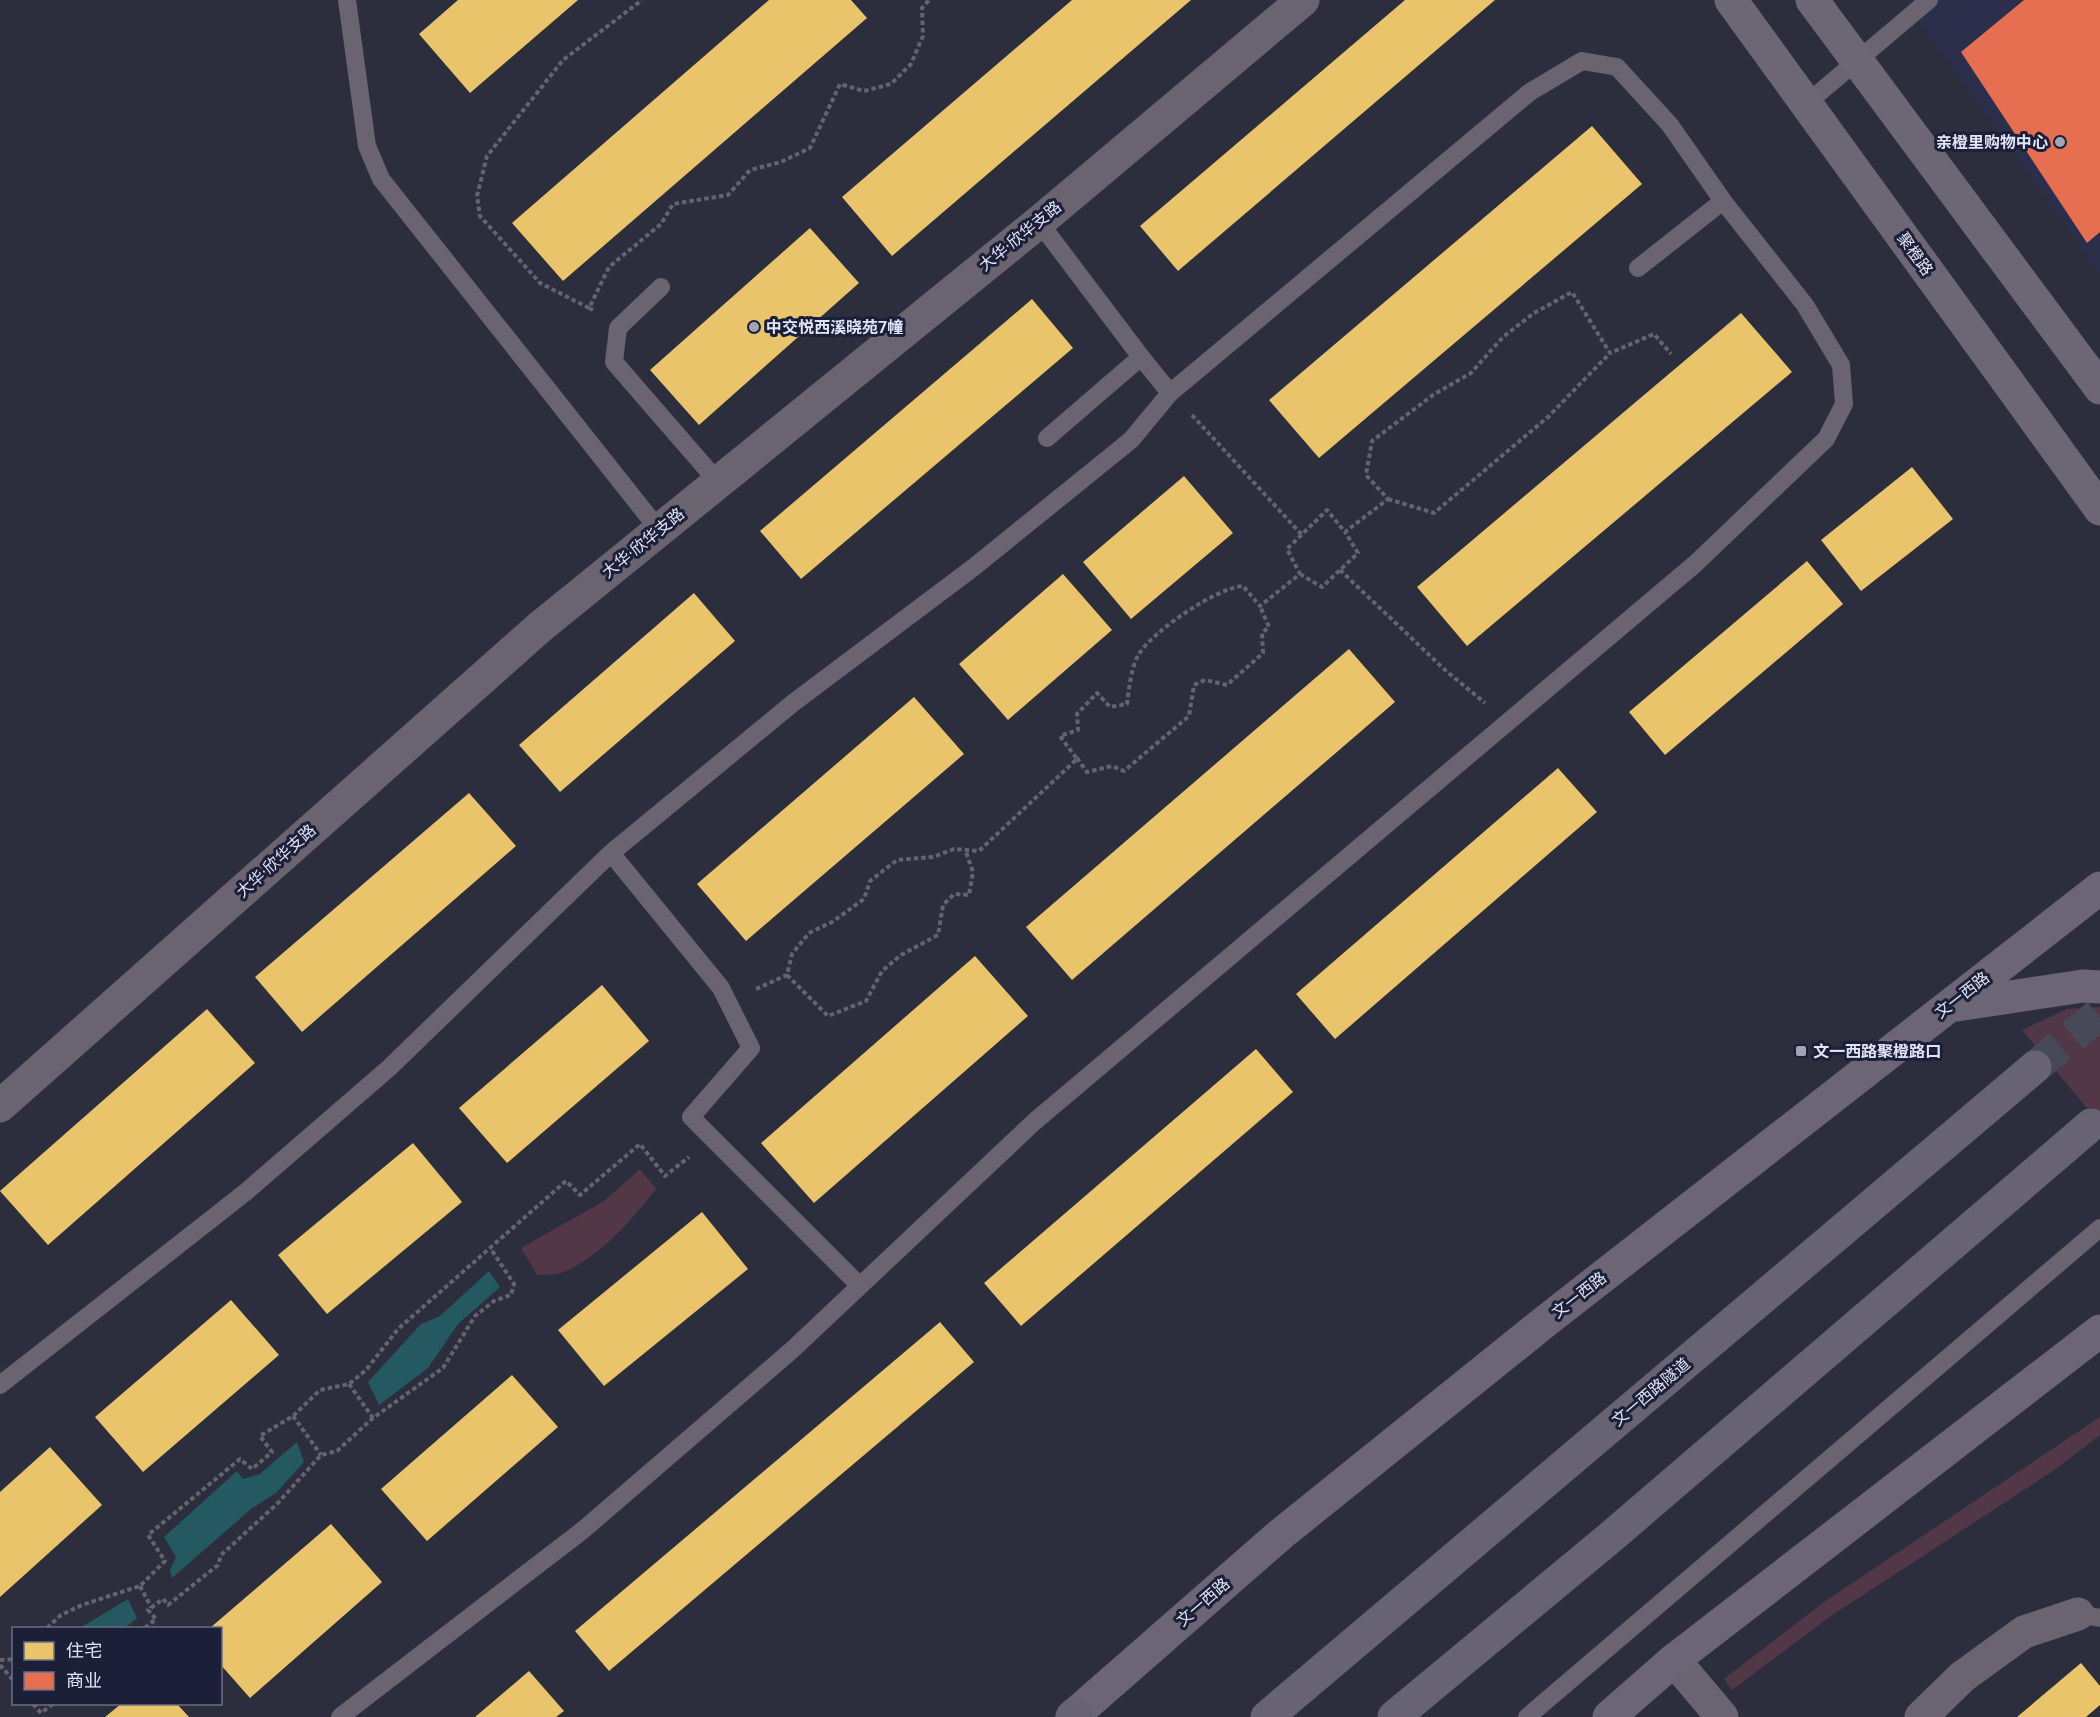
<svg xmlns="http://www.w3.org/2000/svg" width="2100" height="1717" font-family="Roboto,'Noto Sans SC',sans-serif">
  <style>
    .built { fill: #2b2f4c }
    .green { fill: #523747 }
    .water { fill: #255961 }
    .homes { fill: #e9c46a }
    .shops { fill: #e76f51 }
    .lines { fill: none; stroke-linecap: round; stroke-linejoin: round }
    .highway-tunnel { stroke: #474959; stroke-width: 33; stroke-dasharray: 33 16; stroke-linecap: butt }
    .path { stroke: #65636e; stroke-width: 4; stroke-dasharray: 4.5 3; stroke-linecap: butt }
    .lane { stroke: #6a6471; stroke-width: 18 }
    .street { stroke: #6a6471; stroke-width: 33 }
    .secondary { stroke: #6d6775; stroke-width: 33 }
    .primary { stroke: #6b6575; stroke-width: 33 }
    .highway { stroke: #676372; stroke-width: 33 }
    .poi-dot { fill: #a2a4b5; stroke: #1c1f38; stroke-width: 2 }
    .labels { text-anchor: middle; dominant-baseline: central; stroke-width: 6; stroke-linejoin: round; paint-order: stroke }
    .poi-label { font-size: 16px; font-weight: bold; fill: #e1e4f6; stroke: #1c1f38; text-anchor: start }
    .street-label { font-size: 16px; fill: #e1e4f6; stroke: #1c1f38 }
  </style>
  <rect width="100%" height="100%" fill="#2c2e3d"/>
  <!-- built -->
  <path class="built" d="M 1904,0 L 2100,0 L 2100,273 L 1914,14 Z"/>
  <!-- green -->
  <path class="green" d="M 2100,1007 L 2100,1124 L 2022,1030 L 2067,1009 Z
    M 640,1169 L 656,1189 C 633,1219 597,1260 561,1273 C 554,1275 544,1274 537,1275 L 521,1248 L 604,1201 Z
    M 2100,1417 L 2100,1435 L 2053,1471 L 1831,1616 L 1732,1690 L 1724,1679 L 1824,1602 Z"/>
  <!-- water -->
  <path class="water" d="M 489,1271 L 500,1287 L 458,1324 L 428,1368 L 379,1405 L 368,1382 L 421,1324 L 440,1316 Z
    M 297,1442 L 304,1462 L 276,1493 L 251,1509 L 172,1578 L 170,1570 L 176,1557 L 164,1537 L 237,1471 L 243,1479 L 260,1474 Z
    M 128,1599 L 137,1618 L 125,1628 L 80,1628 Z"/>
  <!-- homes -->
  <path class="homes" d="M 458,0 L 578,0 L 470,93 L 419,34 Z
    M 769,0 L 851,0 L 867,18 L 563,281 L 512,223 Z
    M 1072,0 L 1191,0 L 892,256 L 842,197 Z
    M 1405,0 L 1495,0 L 1178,271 L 1140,226 Z
    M 1592,126 L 1642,184 L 1319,458 L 1269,400 Z
    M 810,228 L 859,283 L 699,425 L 650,370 Z
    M 1032,299 L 1073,348 L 801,579 L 760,531 Z
    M 1741,313 L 1792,372 L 1467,646 L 1417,587 Z
    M 1912,467 L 1953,519 L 1861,591 L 1821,540 Z
    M 1184,476 L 1233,533 L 1131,619 L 1083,562 Z
    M 1807,561 L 1843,604 L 1665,755 L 1629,712 Z
    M 1063,574 L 1112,630 L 1008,720 L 959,664 Z
    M 694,593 L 735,641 L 560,792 L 519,745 Z
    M 1349,649 L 1395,702 L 1072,980 L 1026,927 Z
    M 914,697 L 964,754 L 746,941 L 697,884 Z
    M 1558,768 L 1597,812 L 1335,1039 L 1296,994 Z
    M 469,793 L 516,846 L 302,1032 L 255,977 Z
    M 975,956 L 1028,1016 L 814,1203 L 761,1143 Z
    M 602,985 L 649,1041 L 507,1163 L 459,1108 Z
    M 207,1009 L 255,1063 L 48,1245 L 0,1191 Z
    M 1256,1049 L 1293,1092 L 1021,1326 L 984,1283 Z
    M 413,1143 L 462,1202 L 327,1314 L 278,1255 Z
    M 702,1212 L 748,1269 L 604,1386 L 558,1330 Z
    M 231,1300 L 279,1355 L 143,1472 L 95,1417 Z
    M 940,1322 L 974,1362 L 609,1671 L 575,1631 Z
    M 512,1375 L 558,1427 L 427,1541 L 381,1489 Z
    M 50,1447 L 102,1505 L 0,1597 L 0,1492 Z
    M 331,1524 L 382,1582 L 250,1698 L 220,1664 L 220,1628 L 210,1628 Z
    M 2081,1663 L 2100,1686 L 2100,1705 L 2086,1717 L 2017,1717 Z
    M 529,1671 L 564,1711 L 556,1717 L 475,1717 Z
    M 121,1704 L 177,1704 L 189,1717 L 105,1717 Z"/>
  <!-- shops -->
  <path class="shops" d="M 2024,0 L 2100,0 L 2100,232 L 2087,243 L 1961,52 Z"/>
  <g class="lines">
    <!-- highway-tunnel -->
    <path class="highway-tunnel" d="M 2035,1067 L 2100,1013"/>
    <!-- path -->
    <path class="path" d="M 589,308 L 540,283 L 480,216 L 477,196 L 487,156 L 563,60 L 642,0
      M 593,310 L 589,308 L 609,267 L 661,224 L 673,204 L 728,195 L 750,170 L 781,162 L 810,148 L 840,84 L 864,91 L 891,84 L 911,64 L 923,36 L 922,8 L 929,0
      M 1192,415 L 1302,535
      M 1388,499 L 1434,513 L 1548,417 L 1610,353
      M 1340,570 L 1445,670 L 1485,703
      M 1300,574 L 1322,587 L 1358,553 L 1345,532
      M 1077,758 L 1087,772 L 1112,766 L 1124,771 L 1189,716 L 1194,685 L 1205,680 L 1227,685 L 1263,653 L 1262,633 L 1269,627 L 1260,606
      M 787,975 L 828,1016 L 866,1001 L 882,971 L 901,955 L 938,935 L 943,905 L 954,894 L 969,895 L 973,872 L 966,852
      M 756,989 L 787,975 L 792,954 L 809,933 L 832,922 L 864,899 L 870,881 L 897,860 L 933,857 L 954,849 L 979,851 L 1077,759 L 1060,736 L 1078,730 L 1077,714 L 1097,693 L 1110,707 L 1127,704 C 1129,689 1131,667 1139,654 C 1153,631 1216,588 1243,586 L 1260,606 L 1300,574 L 1287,549 L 1327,510 L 1345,532 L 1388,499 L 1366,475 L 1372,441 L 1433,395 L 1471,373 L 1503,337 L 1534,313 L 1572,292 L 1610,353 L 1654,334 L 1671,354
      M 349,1384 L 373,1418
      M 293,1416 L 321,1455
      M 140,1586 L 151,1607
      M 47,1628 L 61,1615 L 82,1605 L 140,1586 L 165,1561 L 148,1535 L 240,1459 L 252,1469 L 272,1452 L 260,1436 L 293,1416 L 320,1390 L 349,1384 L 366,1370 L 398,1329 L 566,1181 L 580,1195 L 640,1144 L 665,1176 L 689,1157
      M 145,1628 L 156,1619 L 148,1610 L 163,1599 L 168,1605 L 218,1565 L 221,1555 L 277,1504 L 321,1455 L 337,1451 L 373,1418 L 443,1368 L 475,1316 L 494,1301 L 511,1295 L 514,1284 L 491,1249
      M 0,1660 L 14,1659
      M 0,1665 L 14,1681
      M 33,1704 L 41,1713 L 53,1704"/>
    <!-- lane -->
    <path class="lane" d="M 347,0 L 367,146 L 381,179 L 659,530
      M 1806,104 L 1929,0
      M 1039,222 L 1141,357 L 1047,438
      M 661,287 L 618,328 L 614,362 L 718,482
      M 1141,357 L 1170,393 L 1530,92 L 1582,61 L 1617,67 L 1670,125 L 1723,201 L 1638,268
      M 611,853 L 721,988 L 751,1048 L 691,1117 L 860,1286
      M 0,1385 L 247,1191 L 389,1068 L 611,853 L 793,703 L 974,567 L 1131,440 L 1170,393
      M 2078,1614 L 2100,1618
      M 340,1717 L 583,1530 L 792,1350 L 1034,1122 L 1695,564 L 1826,439 L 1844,404 L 1841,365 L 1805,305 L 1723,201
      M 1527,1717 L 2100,1228"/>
    <!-- street -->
    <path class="street" d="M 0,1106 L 540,627 L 1039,222 L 1303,0
      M 1674,1660 L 1722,1717
      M 1921,1717 L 1962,1677 L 2024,1632 L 2078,1614"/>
    <!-- secondary -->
    <path class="secondary" d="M 1731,0 L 2100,509
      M 1812,0 L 2100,388"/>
    <!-- primary -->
    <path class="primary" d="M 1950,1006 L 2083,986 L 2100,987
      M 1072,1717 L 1281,1534 L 1542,1324 L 2100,888
      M 1609,1717 L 1674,1660 L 2100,1331"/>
    <!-- highway -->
    <path class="highway" d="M 1072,1717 L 1075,1714
      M 1267,1717 L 2035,1067
      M 1394,1717 L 1612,1536 L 2091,1125"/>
  </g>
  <!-- markers -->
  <g class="poi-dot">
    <circle cx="2060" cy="142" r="6"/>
    <circle cx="754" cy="327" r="6"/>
    <rect x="1795" y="1045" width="12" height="12" rx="3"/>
  </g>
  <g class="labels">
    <!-- poi labels -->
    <g class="poi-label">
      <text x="2048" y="142" text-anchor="end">亲橙里购物中心</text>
      <text x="766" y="327">中交悦西溪晓苑7幢</text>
      <text x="1813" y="1051">文一西路聚橙路口</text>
    </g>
    <!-- street labels -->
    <g class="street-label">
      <text transform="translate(1020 236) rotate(-39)">大华·欣华支路</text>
      <text transform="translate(1915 254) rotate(54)">聚橙路</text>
      <text transform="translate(643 543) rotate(-39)">大华·欣华支路</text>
      <text transform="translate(276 861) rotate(-42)">大华·欣华支路</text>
      <text transform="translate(1962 995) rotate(-38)">文一西路</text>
      <text transform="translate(1579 1295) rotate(-38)">文一西路</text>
      <text transform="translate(1651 1392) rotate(-40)">文一西路隧道</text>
      <text transform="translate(1203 1602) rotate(-41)">文一西路</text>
    </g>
  </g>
  <!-- legend -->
  <rect x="12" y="1627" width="210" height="78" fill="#1c1f38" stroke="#6b6e84" stroke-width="1.5"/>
  <rect x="24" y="1642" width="30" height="18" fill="#e9c46a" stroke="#6b6e84" stroke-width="1.5"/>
  <text x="66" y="1657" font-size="18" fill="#e1e4f6">住宅</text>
  <rect x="24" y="1672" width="30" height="18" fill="#e76f51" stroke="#6b6e84" stroke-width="1.5"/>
  <text x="66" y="1687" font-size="18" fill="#e1e4f6">商业</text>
</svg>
